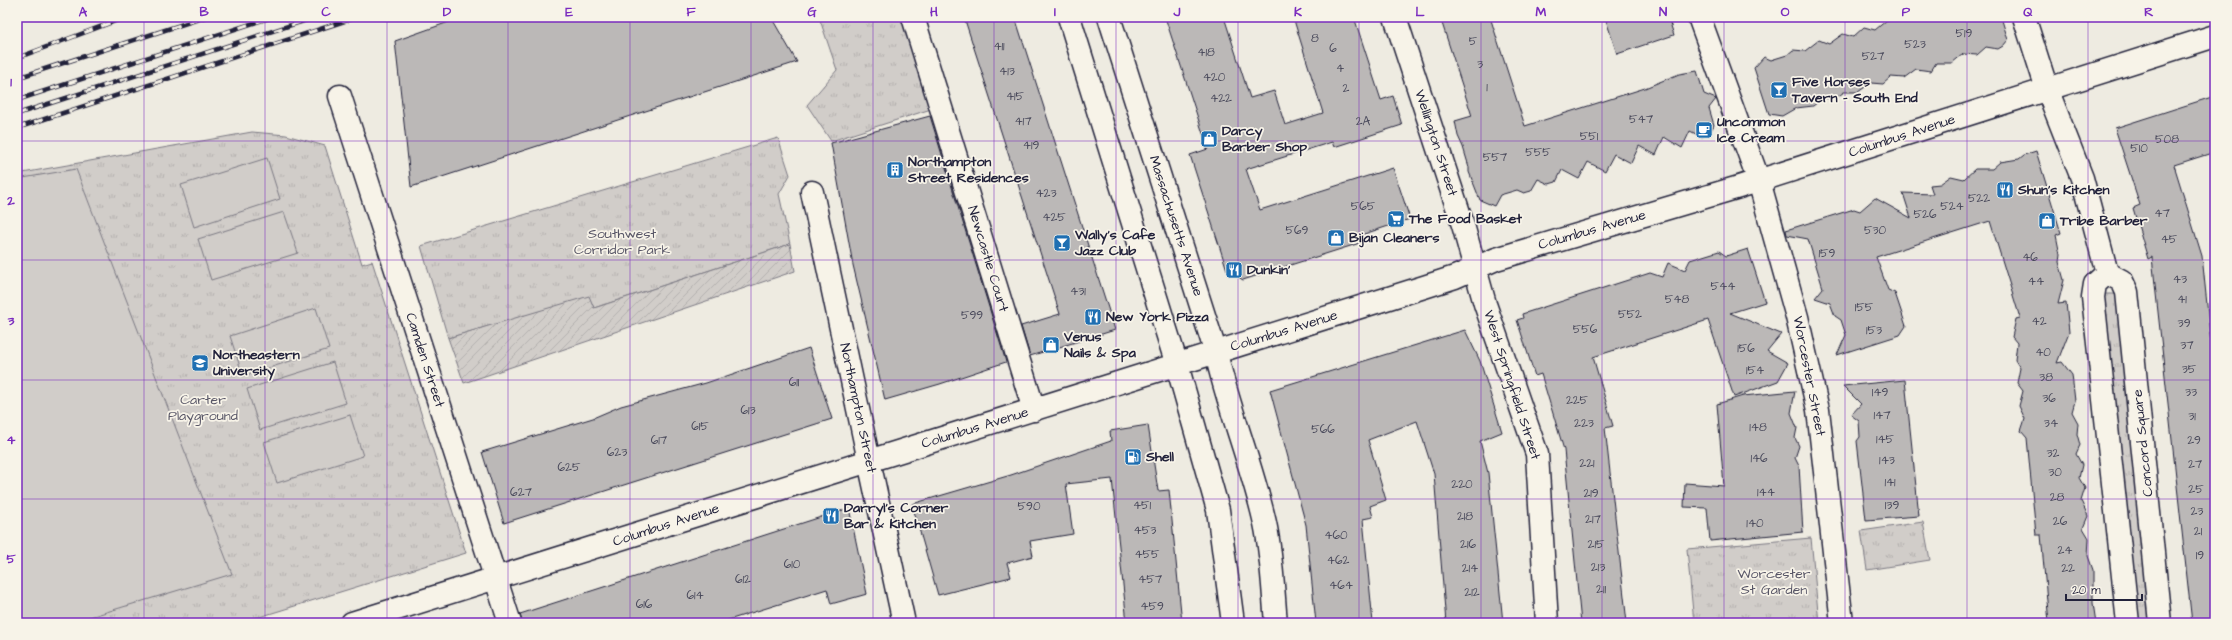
<svg xmlns="http://www.w3.org/2000/svg" width="2232" height="640" font-family="'Architects Daughter',sans-serif">
  <style>
    .grass { fill: url(#grass-tufts); stroke: #7a7882 }
    .garden { fill: url(#garden-furrows); stroke: #7a7882 }
    .pitch { fill: #d1cdc9; stroke: #7a7882 }
    .building { fill: #bbb8b7; stroke: #22223b }
    .lines { fill: none; stroke-linecap: round; stroke-linejoin: round }
    .street-casing { stroke: #22223b; stroke-width: 25 }
    .secondary-casing { stroke: #22223b; stroke-width: 25 }
    .primary-casing { stroke: #22223b; stroke-width: 25 }
    .street { stroke: #f7f3e8; stroke-width: 22 }
    .secondary { stroke: #f7f3e8; stroke-width: 22 }
    .primary { stroke: #f7f3e8; stroke-width: 22 }
    .rail-casing { stroke: #22223b; stroke-width: 4.5 }
    .rail { stroke: #f7f3e8; stroke-width: 3; stroke-dasharray: 9; stroke-linecap: butt }
    .grid { fill: none; stroke: #7b2cbf; stroke-width: 1; stroke-opacity: 0.55 }
    .labels { text-anchor: middle; dominant-baseline: central; stroke-width: 3.5; stroke-linejoin: round; paint-order: stroke }
    .number-label { font-size: 12px; fill: #48485a }
    .poi-label { font-size: 14px; font-weight: bold; fill: #22223b; stroke: #f7f3e8; text-anchor: start }
    .street-label { font-size: 14px; fill: #22223b; stroke: #f7f3e8 }
    .park-label { font-size: 14px; fill: #575566; stroke: #f7f3e8 }
    .neatline { fill: none; stroke: #7b2cbf; stroke-width: 1.5 }
    .grid-label { font-size: 13px; text-anchor: middle; font-weight: bold; fill: #7b2cbf }
  </style>
  <defs>
    <pattern id="grass-tufts" width="24" height="20" patternUnits="userSpaceOnUse"><rect width="24" height="20" fill="#d1cdc9"/><path d="M3 7l-1-3M5 7V3M7 7l1-3M15 17l-1-3M17 17v-4M19 17l1-3" fill="none" stroke="#b3b0ae"/></pattern>
    <pattern id="garden-furrows" width="10" height="10" patternUnits="userSpaceOnUse"><rect width="10" height="10" fill="#d1cdc9"/><path d="M-1 1l2-2M0 10L10 0M9 11l2-2" fill="none" stroke="#b3b0ae"/></pattern>
  </defs>
  <rect width="100%" height="100%" fill="#eeebe1"/>
  <filter id="ink" filterUnits="userSpaceOnUse"><feTurbulence type="fractalNoise" baseFrequency=".025" numOctaves="2"/><feDisplacementMap in="SourceGraphic" scale="8" xChannelSelector="R" yChannelSelector="G"/><feConvolveMatrix kernelMatrix="1 2 1 2 8 2 1 2 1" color-interpolation-filters="sRGB"/></filter>
  <g filter="url(#ink)">
    <!-- grass -->
    <path class="grass" d="M 819,17 L 904,17 L 931,109 L 831,141 L 807,105 L 837,70 Z
      M 252,132 L 286,135 L 325,146 L 362,264 L 372,261 L 466,553 L 240,623 L 17,623 L 17,174 Z
      M 778,138 L 790,175 L 779,194 L 790,244 L 594,308 L 589,297 L 448,338 L 421,246 Z
      M 2104,294 L 2118,294 L 2151,623 L 2138,623 Z
      M 1923,522 L 1930,560 L 1867,570 L 1861,531 Z
      M 1811,538 L 1819,623 L 1694,623 L 1687,549 Z"/>
    <!-- garden -->
    <path class="garden" d="M 790,244 L 795,271 L 464,383 L 448,338 L 589,296 L 594,308 Z"/>
    <!-- pitch -->
    <path class="pitch" d="M 267,158 L 280,199 L 194,227 L 181,185 Z
      M 76,169 L 232,574 L 70,623 L 17,623 L 17,179 Z
      M 284,212 L 298,253 L 211,280 L 198,239 Z
      M 316,308 L 329,349 L 243,376 L 230,336 Z
      M 333,362 L 346,403 L 260,430 L 247,389 Z
      M 350,415 L 363,456 L 277,483 L 264,442 Z"/>
    <!-- building -->
    <path class="building" d="M 463,17 L 771,17 L 797,62 L 411,187 L 395,41 Z
      M 964,17 L 1015,17 L 1115,330 L 1030,356 L 1021,326 L 1060,314 Z
      M 1165,17 L 1224,17 L 1250,98 L 1274,91 L 1285,125 L 1323,113 L 1293,17 L 1354,17 L 1381,100 L 1393,96 L 1402,125 L 1334,147 L 1332,142 L 1246,169 L 1260,210 L 1393,168 L 1410,219 L 1358,236 L 1360,243 L 1243,280 L 1227,270 L 1190,155 L 1208,149 Z
      M 1440,17 L 1490,17 L 1525,126 L 1645,88 L 1679,74 L 1697,71 L 1704,94 L 1716,99 L 1709,108 L 1714,125 L 1709,134 L 1702,137 L 1690,131 L 1682,148 L 1664,137 L 1656,155 L 1639,146 L 1631,163 L 1614,154 L 1605,171 L 1588,162 L 1579,179 L 1562,170 L 1556,182 L 1549,184 L 1538,179 L 1531,191 L 1524,193 L 1517,190 L 1500,195 L 1494,206 L 1480,200 L 1469,172 L 1469,167 L 1463,147 L 1458,136 L 1455,121 L 1472,116 Z
      M 1605,17 L 1668,17 L 1674,35 L 1617,54 Z
      M 1917,17 L 2001,17 L 2008,40 L 2003,46 L 1998,49 L 1986,47 L 1977,55 L 1963,54 L 1952,63 L 1936,63 L 1931,71 L 1916,69 L 1904,78 L 1891,77 L 1883,84 L 1871,83 L 1858,92 L 1844,92 L 1836,98 L 1823,98 L 1813,106 L 1796,108 L 1782,116 L 1769,114 L 1754,68 L 1764,57 L 1771,60 L 1787,55 L 1793,50 L 1805,51 L 1819,40 L 1829,44 L 1843,34 L 1853,37 L 1864,27 L 1875,30 L 1887,20 Z
      M 2215,96 L 2215,152 L 2174,165 L 2202,256 L 2215,383 L 2215,623 L 2192,623 L 2152,257 L 2148,259 L 2133,208 L 2140,205 L 2115,128 Z
      M 930,116 L 1006,362 L 940,384 L 885,400 L 853,265 L 831,143 Z
      M 2036,151 L 2061,233 L 2056,235 L 2060,255 L 2059,262 L 2064,280 L 2058,304 L 2066,303 L 2069,332 L 2057,363 L 2062,362 L 2072,375 L 2075,401 L 2072,412 L 2078,423 L 2077,434 L 2080,445 L 2076,454 L 2082,465 L 2079,478 L 2085,488 L 2081,501 L 2088,516 L 2083,528 L 2089,538 L 2088,556 L 2093,570 L 2093,603 L 2096,623 L 2049,623 L 2041,535 L 2036,535 L 2027,438 L 2021,431 L 2025,419 L 2019,406 L 2023,391 L 2017,383 L 2020,368 L 2015,360 L 2017,343 L 2012,337 L 2016,319 L 2020,318 L 1990,221 L 1876,257 L 1888,290 L 1895,293 L 1906,326 L 1900,335 L 1837,355 L 1846,335 L 1841,320 L 1835,316 L 1830,303 L 1815,298 L 1823,288 L 1808,239 L 1787,235 L 1786,230 L 1854,209 L 1860,211 L 1875,198 L 1911,218 L 1903,193 L 1933,194 L 1930,185 L 1940,184 L 1951,176 L 1964,179 L 1975,169 L 1992,169 L 2000,162 L 2019,159 L 2024,155 Z
      M 1748,249 L 1765,302 L 1730,313 L 1781,334 L 1767,351 L 1788,363 L 1778,381 L 1734,397 L 1708,320 L 1593,357 L 1613,426 L 1605,428 L 1627,623 L 1581,623 L 1564,450 L 1541,374 L 1535,376 L 1517,320 L 1523,318 L 1522,314 L 1650,273 L 1662,277 L 1668,263 L 1685,270 L 1690,260 L 1719,251 L 1726,256 Z
      M 1465,330 L 1480,361 L 1502,432 L 1480,441 L 1488,473 L 1503,623 L 1446,623 L 1434,474 L 1417,421 L 1368,440 L 1386,500 L 1370,506 L 1373,517 L 1363,519 L 1373,623 L 1316,623 L 1306,525 L 1270,390 Z
      M 809,348 L 832,419 L 504,523 L 482,452 L 593,418 L 621,406 L 706,383 Z
      M 1905,380 L 1919,516 L 1866,520 L 1857,441 L 1860,437 L 1859,421 L 1851,415 L 1861,404 L 1843,386 Z
      M 1795,391 L 1791,413 L 1797,428 L 1795,438 L 1799,446 L 1795,458 L 1799,466 L 1803,532 L 1710,541 L 1707,508 L 1684,507 L 1685,483 L 1724,486 L 1717,404 L 1743,396 Z
      M 1148,425 L 1158,491 L 1169,490 L 1182,623 L 1127,623 L 1112,479 L 1066,484 L 1073,534 L 1030,541 L 1033,556 L 1007,563 L 1011,577 L 938,595 L 912,504 L 1011,475 L 1111,441 L 1110,431 Z
      M 849,508 L 867,594 L 831,604 L 827,589 L 719,623 L 522,623 L 520,614 Z"/>
    <g class="lines">
      <defs>
        <path id="street" d="M 913,17 L 1034,410
          M 1395,17 L 1463,225 L 1485,304 L 1537,454 L 1547,623
          M 1699,17 L 1759,181 L 1797,317 L 1818,410 L 1842,623
          M 2024,17 L 2047,89 L 2082,178 L 2107,273
          M 340,96 L 510,623
          M 812,192 L 869,461
          M 2107,273 L 2122,281 L 2127,292 L 2160,623
          M 2107,273 L 2095,284 L 2093,297 L 2128,623"/>
        <path id="secondary" d="M 869,461 L 904,623"/>
        <path id="primary" d="M 1069,17 L 1177,365 L 1218,510 L 1233,623
          M 1109,17 L 1216,353 C 1229,410 1252,465 1265,523 C 1272,555 1273,590 1276,623
          M 352,623 L 1424,287 L 1455,277 L 1496,259 L 1739,187 L 2215,36"/>
      </defs>
      <!-- street casing -->
      <use href="#street" class="street-casing"/>
      <!-- secondary casing -->
      <use href="#secondary" class="secondary-casing"/>
      <!-- primary casing -->
      <use href="#primary" class="primary-casing"/>
      <!-- street -->
      <use href="#street" class="street"/>
      <!-- secondary -->
      <use href="#secondary" class="secondary"/>
      <!-- primary -->
      <use href="#primary" class="primary"/>
      <defs>
        <path id="rail" d="M 17,58 L 126,17
          M 17,78 L 205,17
          M 17,100 L 272,17
          M 17,114 L 316,17
          M 17,128 L 357,17"/>
      </defs>
      <!-- rail casing -->
      <use href="#rail" class="rail-casing"/>
      <!-- rail -->
      <use href="#rail" class="rail"/>
    </g>
  </g>
  <!-- grid -->
  <path class="grid" d="M 144,17 L 144,623M 265,17 L 265,623M 387,17 L 387,623M 508,17 L 508,623M 630,17 L 630,623M 751,17 L 751,623M 873,17 L 873,623M 994,17 L 994,623M 1116,17 L 1116,623M 1238,17 L 1238,623M 1359,17 L 1359,623M 1481,17 L 1481,623M 1602,17 L 1602,623M 1724,17 L 1724,623M 1845,17 L 1845,623M 1967,17 L 1967,623M 2088,17 L 2088,623M 17,141 L 2215,141M 17,260 L 2215,260M 17,380 L 2215,380M 17,499 L 2215,499"/>
  <!-- icons -->
  <defs>
    <symbol id="bar-square" viewBox="-11 -11 22 22"><rect x="-9" y="-9" width="18" height="18" rx="4" fill="#1f6fb2" stroke="#f7f3e8"/><path d="M-6-5H6L.8 .8V4.5H3.5V6h-7V4.5H-.8V.8Z" fill="#fff"/></symbol>
    <symbol id="cafe-square" viewBox="-11 -11 22 22"><rect x="-9" y="-9" width="18" height="18" rx="4" fill="#1f6fb2" stroke="#f7f3e8"/><path d="M-5.5-4.5H6V0H3Q3 3.5 0 3.5H-2.5Q-5.5 3.5-5.5 0ZM3-3.2v2h1.7v-2ZM-6 4.5H4V6H-6Z" fill="#fff"/></symbol>
    <symbol id="shop-square" viewBox="-11 -11 22 22"><rect x="-9" y="-9" width="18" height="18" rx="4" fill="#1f6fb2" stroke="#f7f3e8"/><path d="M-5-2.5h2.3a2.7 3.5 0 0 1 5.4 0H5L5.5 6h-11ZM-1.5-2.5h3a1.5 2.3 0 0 0-3 0Z" fill="#fff"/></symbol>
    <symbol id="building-square" viewBox="-11 -11 22 22"><rect x="-9" y="-9" width="18" height="18" rx="4" fill="#1f6fb2" stroke="#f7f3e8"/><path d="M-4-6H4V6H1V3H-1V6H-4ZM-2.5-4.3h1.7v1.8h-1.7ZM.8-4.3h1.7v1.8H.8ZM-2.5-1h1.7V.8h-1.7ZM.8-1h1.7V.8H.8Z" fill="#fff"/></symbol>
    <symbol id="restaurant-square" viewBox="-11 -11 22 22"><rect x="-9" y="-9" width="18" height="18" rx="4" fill="#1f6fb2" stroke="#f7f3e8"/><path d="M-5-6h1v4h1v-4h1v4h1v-4h1v5L-1.5 .5V6h-2V.5L-5-1ZM5-6V6H3V1.5H1.5Q1.5-4 5-6Z" fill="#fff"/></symbol>
    <symbol id="supermarket-square" viewBox="-11 -11 22 22"><rect x="-9" y="-9" width="18" height="18" rx="4" fill="#1f6fb2" stroke="#f7f3e8"/><path d="M-6-5.5h2.5l.6 2H6L4.5 2H-2.5L-4.4-4H-6ZM-1.5 3.2a1.3 1.3 0 1 0 .1 0ZM3 3.2a1.3 1.3 0 1 0 .1 0Z" fill="#fff"/></symbol>
    <symbol id="university-square" viewBox="-11 -11 22 22"><rect x="-9" y="-9" width="18" height="18" rx="4" fill="#1f6fb2" stroke="#f7f3e8"/><path d="M0-5L7-2L0 1L-7-2ZM-4 1L0 2.5L4 1V4Q0 6-4 4Z" fill="#fff"/></symbol>
    <symbol id="fuel-square" viewBox="-11 -11 22 22"><rect x="-9" y="-9" width="18" height="18" rx="4" fill="#1f6fb2" stroke="#f7f3e8"/><path d="M-5.5-6h7V0h2V4h1.3V-2.5L3-4.5l.8-.8L6-3V5H2.5V1h-1V6h-7ZM-4.2-4.7v3.2H.2V-4.7Z" fill="#fff"/></symbol>
  </defs>
  <g fill-rule="evenodd">
    <use href="#bar-square" x="1769" y="80" width="20" height="20"/>
    <use href="#cafe-square" x="1694" y="120" width="20" height="20"/>
    <use href="#shop-square" x="1199" y="129" width="20" height="20"/>
    <use href="#building-square" x="885" y="160" width="20" height="20"/>
    <use href="#restaurant-square" x="1995" y="180" width="20" height="20"/>
    <use href="#supermarket-square" x="1386" y="209" width="20" height="20"/>
    <use href="#shop-square" x="2037" y="211" width="20" height="20"/>
    <use href="#shop-square" x="1326" y="228" width="20" height="20"/>
    <use href="#bar-square" x="1052" y="233" width="20" height="20"/>
    <use href="#restaurant-square" x="1224" y="260" width="20" height="20"/>
    <use href="#restaurant-square" x="1083" y="307" width="20" height="20"/>
    <use href="#shop-square" x="1041" y="335" width="20" height="20"/>
    <use href="#university-square" x="190" y="353" width="20" height="20"/>
    <use href="#fuel-square" x="1123" y="447" width="20" height="20"/>
    <use href="#restaurant-square" x="821" y="506" width="20" height="20"/>
  </g>
  <g class="labels">
    <!-- number labels -->
    <g class="number-label">
      <text x="1964" y="33">519</text>
      <text x="1315" y="38">8</text>
      <text x="1473" y="41">5</text>
      <text x="1915" y="44">523</text>
      <text x="999" y="46">411</text>
      <text x="1333" y="48">6</text>
      <text x="1206" y="52">418</text>
      <text x="1873" y="56">527</text>
      <text x="1480" y="64">3</text>
      <text x="1340" y="68">4</text>
      <text x="1007" y="71">413</text>
      <text x="1214" y="77">420</text>
      <text x="1487" y="87">1</text>
      <text x="1346" y="88">2</text>
      <text x="1015" y="96">415</text>
      <text x="1221" y="98">422</text>
      <text x="1641" y="119">547</text>
      <text x="1023" y="121">417</text>
      <text x="1363" y="121">2A</text>
      <text x="1589" y="136">551</text>
      <text x="2167" y="139">508</text>
      <text x="1031" y="145">419</text>
      <text x="2139" y="148">510</text>
      <text x="1538" y="152">555</text>
      <text x="1495" y="157">557</text>
      <text x="1046" y="193">423</text>
      <text x="1979" y="198">522</text>
      <text x="1363" y="206">565</text>
      <text x="1952" y="206">524</text>
      <text x="2162" y="213">47</text>
      <text x="1925" y="214">526</text>
      <text x="1054" y="217">425</text>
      <text x="1297" y="230">569</text>
      <text x="1875" y="230">530</text>
      <text x="2169" y="239">45</text>
      <text x="1827" y="253">159</text>
      <text x="2030" y="257">46</text>
      <text x="2180" y="279">43</text>
      <text x="2036" y="281">44</text>
      <text x="1723" y="286">544</text>
      <text x="1078" y="291">431</text>
      <text x="1677" y="299">548</text>
      <text x="2182" y="299">41</text>
      <text x="1864" y="307">155</text>
      <text x="1630" y="314">552</text>
      <text x="972" y="315">599</text>
      <text x="2039" y="321">42</text>
      <text x="2184" y="323">39</text>
      <text x="1585" y="329">556</text>
      <text x="1874" y="330">153</text>
      <text x="2187" y="345">37</text>
      <text x="1746" y="348">156</text>
      <text x="2043" y="352">40</text>
      <text x="2189" y="369">35</text>
      <text x="1755" y="370">154</text>
      <text x="2046" y="377">38</text>
      <text x="794" y="382">611</text>
      <text x="1880" y="392">149</text>
      <text x="2191" y="392">33</text>
      <text x="2049" y="398">36</text>
      <text x="1577" y="400">225</text>
      <text x="748" y="410">613</text>
      <text x="1882" y="415">147</text>
      <text x="2192" y="416">31</text>
      <text x="1584" y="423">223</text>
      <text x="2051" y="423">34</text>
      <text x="700" y="426">615</text>
      <text x="1758" y="427">148</text>
      <text x="1323" y="429">566</text>
      <text x="1885" y="439">145</text>
      <text x="659" y="440">617</text>
      <text x="2194" y="440">29</text>
      <text x="617" y="452">623</text>
      <text x="2053" y="453">32</text>
      <text x="1759" y="458">146</text>
      <text x="1887" y="460">143</text>
      <text x="1587" y="463">221</text>
      <text x="2195" y="464">27</text>
      <text x="569" y="467">625</text>
      <text x="2055" y="472">30</text>
      <text x="1890" y="482">141</text>
      <text x="1462" y="484">220</text>
      <text x="2196" y="489">25</text>
      <text x="521" y="492">627</text>
      <text x="1766" y="492">144</text>
      <text x="1591" y="493">219</text>
      <text x="2057" y="497">28</text>
      <text x="1142" y="505">451</text>
      <text x="1892" y="505">139</text>
      <text x="1029" y="506">590</text>
      <text x="2197" y="511">23</text>
      <text x="1465" y="516">218</text>
      <text x="1593" y="519">217</text>
      <text x="2060" y="521">26</text>
      <text x="1755" y="523">140</text>
      <text x="1145" y="530">453</text>
      <text x="2198" y="531">21</text>
      <text x="1336" y="535">460</text>
      <text x="1468" y="544">216</text>
      <text x="1596" y="544">215</text>
      <text x="2065" y="550">24</text>
      <text x="1147" y="554">455</text>
      <text x="2200" y="555">19</text>
      <text x="1338" y="560">462</text>
      <text x="792" y="564">610</text>
      <text x="1598" y="567">213</text>
      <text x="1470" y="568">214</text>
      <text x="2068" y="568">22</text>
      <text x="743" y="579">612</text>
      <text x="1150" y="579">457</text>
      <text x="1341" y="585">464</text>
      <text x="1601" y="589">211</text>
      <text x="1472" y="592">212</text>
      <text x="695" y="595">614</text>
      <text x="644" y="604">616</text>
      <text x="1152" y="606">459</text>
    </g>
    <!-- poi labels -->
    <g class="poi-label">
      <text x="1792" y="82">Five Horses<tspan x="1792" dy="16">Tavern - South End</tspan></text>
      <text x="1717" y="122">Uncommon<tspan x="1717" dy="16">Ice Cream</tspan></text>
      <text x="1222" y="131">Darcy<tspan x="1222" dy="16">Barber Shop</tspan></text>
      <text x="908" y="162">Northampton<tspan x="908" dy="16">Street Residences</tspan></text>
      <text x="2018" y="190">Shun's Kitchen</text>
      <text x="1409" y="219">The Food Basket</text>
      <text x="2060" y="221">Tribe Barber</text>
      <text x="1075" y="235">Wally's Cafe<tspan x="1075" dy="16">Jazz Club</tspan></text>
      <text x="1349" y="238">Bijan Cleaners</text>
      <text x="1247" y="270">Dunkin'</text>
      <text x="1106" y="317">New York Pizza</text>
      <text x="1064" y="337">Venus<tspan x="1064" dy="16">Nails &amp; Spa</tspan></text>
      <text x="213" y="355">Northeastern<tspan x="213" dy="16">University</tspan></text>
      <text x="1146" y="457">Shell</text>
      <text x="844" y="508">Darryl's Corner<tspan x="844" dy="16">Bar &amp; Kitchen</tspan></text>
    </g>
    <!-- street labels -->
    <g class="street-label">
      <text transform="translate(1902 136) rotate(-18)">Columbus Avenue</text>
      <text transform="translate(1436 143) rotate(72)">Wellington Street</text>
      <text transform="translate(1176 226) rotate(72)">Massachusetts Avenue</text>
      <text transform="translate(1592 230) rotate(-16)">Columbus Avenue</text>
      <text transform="translate(988 259) rotate(73)">Newcastle Court</text>
      <text transform="translate(1284 331) rotate(-17)">Columbus Avenue</text>
      <text transform="translate(425 360) rotate(72)">Camden Street</text>
      <text transform="translate(1809 376) rotate(79)">Worcester Street</text>
      <text transform="translate(1512 385) rotate(72)">West Springfield Street</text>
      <text transform="translate(858 408) rotate(78)">Northampton Street</text>
      <text transform="translate(975 428) rotate(-17)">Columbus Avenue</text>
      <text transform="translate(2143 443) rotate(-96)">Concord Square</text>
      <text transform="translate(666 525) rotate(-18)">Columbus Avenue</text>
    </g>
    <!-- park labels -->
    <g class="park-label">
      <text x="622" y="234">Southwest<tspan x="622" dy="16">Corridor Park</tspan></text>
      <text x="203" y="400">Carter<tspan x="203" dy="16">Playground</tspan></text>
      <text x="1774" y="574">Worcester<tspan x="1774" dy="16">St Garden</tspan></text>
    </g>
  </g>
  <!-- margin -->
  <rect width="2232" height="640" fill="none" stroke="#f7f3e8" stroke-width="44"/>
  <!-- scale -->
  <path d="M2066 594v6h76v-6" fill="none" stroke="#22223b" stroke-width="2"/>
  <text x="2072" y="594" font-size="12" fill="#22223b" stroke="#f7f3e8" stroke-width="3" paint-order="stroke">20 m</text>
  <rect x="22" y="22" width="2188" height="596" class="neatline"/>
  <g class="grid-label">
    <text x="83" y="16">A</text>
    <text x="204" y="16">B</text>
    <text x="326" y="16">C</text>
    <text x="447" y="16">D</text>
    <text x="569" y="16">E</text>
    <text x="691" y="16">F</text>
    <text x="812" y="16">G</text>
    <text x="934" y="16">H</text>
    <text x="1055" y="16">I</text>
    <text x="1177" y="16">J</text>
    <text x="1298" y="16">K</text>
    <text x="1420" y="16">L</text>
    <text x="1541" y="16">M</text>
    <text x="1663" y="16">N</text>
    <text x="1785" y="16">O</text>
    <text x="1906" y="16">P</text>
    <text x="2028" y="16">Q</text>
    <text x="2149" y="16">R</text>
    <text x="11" y="86">1</text>
    <text x="11" y="205">2</text>
    <text x="11" y="325">3</text>
    <text x="11" y="444">4</text>
    <text x="11" y="563">5</text>
  </g>
</svg>
